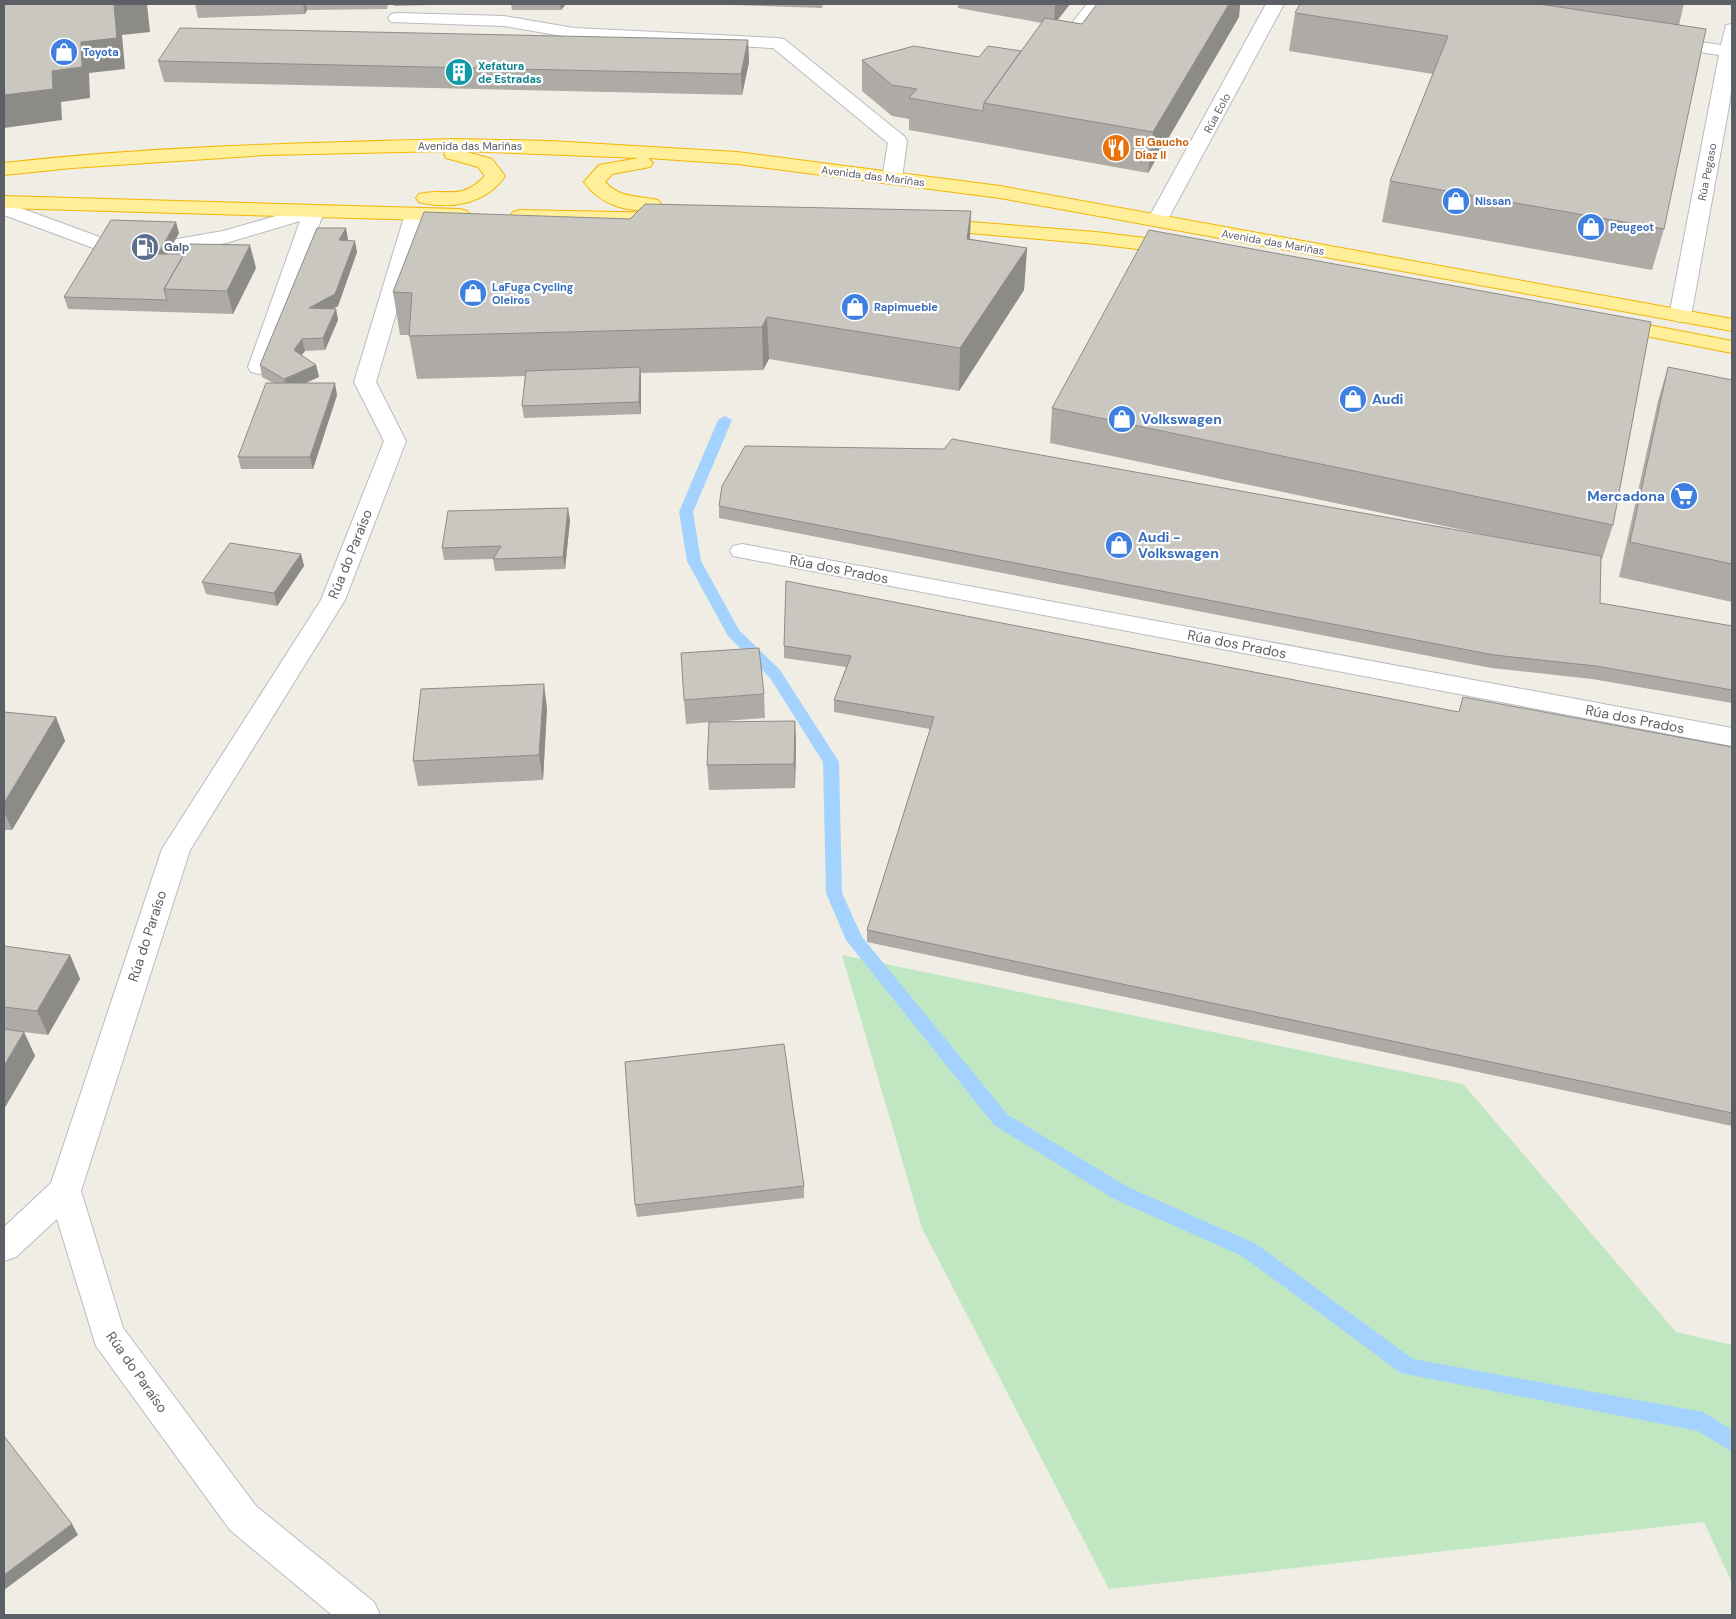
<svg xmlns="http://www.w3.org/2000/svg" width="1736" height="1619" font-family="'DM Sans',sans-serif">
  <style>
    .green { fill: #c0e7c2 }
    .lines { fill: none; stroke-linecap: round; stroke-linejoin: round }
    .stream { fill: #a4d2ff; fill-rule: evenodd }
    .service-casing { stroke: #b9bbc0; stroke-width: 2 }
    .minor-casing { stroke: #b9bbc0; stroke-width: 2 }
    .trunk-casing { stroke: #f3b500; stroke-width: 2 }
    .service { fill: #fff; fill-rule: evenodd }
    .minor { fill: #fff; fill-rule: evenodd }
    .trunk { fill: #ffef9a; fill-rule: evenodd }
    .wall { fill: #aeaba6 }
    .shaded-wall { fill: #8d8b87 }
    .building { fill: #cac7c1; stroke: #8d8b87 }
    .labels { text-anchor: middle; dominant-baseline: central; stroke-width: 4.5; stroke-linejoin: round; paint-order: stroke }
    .far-shop-label { font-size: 11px; font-weight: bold; fill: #366cbe; stroke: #fff; text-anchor: start }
    .far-culture-label { font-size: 11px; font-weight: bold; fill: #0d838f; stroke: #fff; text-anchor: start }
    .far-street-label { font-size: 11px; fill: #5c5f65; stroke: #fff }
    .far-food-label { font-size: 11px; font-weight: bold; fill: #c56008; stroke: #fff; text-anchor: start }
    .far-service-label { font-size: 11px; font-weight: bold; fill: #4e5e75; stroke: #fff; text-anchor: start }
    .shop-label { font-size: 14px; font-weight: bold; fill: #366cbe; stroke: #fff; text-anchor: start }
    .street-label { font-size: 14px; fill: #5c5f65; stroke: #fff }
  </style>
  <rect width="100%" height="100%" fill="#efede4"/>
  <!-- green -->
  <path class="green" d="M 842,955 L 1463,1084 L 1676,1332 L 1732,1345 L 1732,1583 L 1704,1522 L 1109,1589 L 922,1228 Z"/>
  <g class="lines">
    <!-- stream -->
    <path class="stream" d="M 725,416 L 732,420 L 693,512 L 701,561 L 739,630 L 780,670 L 839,762 L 842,893 L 862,937 L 1008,1115 L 1128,1187 L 1256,1244 L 1413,1359 L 1703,1412 L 1732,1430 L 1732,1452 L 1698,1431 L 1401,1373 L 1242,1256 L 1114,1199 L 994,1125 L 846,940 L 826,893 L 823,762 L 770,678 L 728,636 L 687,561 L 679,512 L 718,420 Z"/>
    <defs>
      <path id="service" d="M 1087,4 L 1105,4 L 1067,52 L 1055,52 L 1052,48 Z
        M 397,13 L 504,16 L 574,28 L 778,38 L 784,39 L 905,137 L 907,141 L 902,178 L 899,182 L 885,182 L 882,178 L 888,143 L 773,48 L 574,38 L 504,26 L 391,22 L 388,18 L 391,14 Z
        M 4,202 L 108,240 L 137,246 L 223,231 L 314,205 L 321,207 L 324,211 L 270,367 L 267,372 L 259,374 L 251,372 L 248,367 L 300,221 L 226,243 L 137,258 L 96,249 L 4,215 Z"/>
      <path id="minor" d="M 1266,4 L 1284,4 L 1167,221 L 1164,225 L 1150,225 L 1147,221 Z
        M 1732,24 L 1732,85 L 1729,106 L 1691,316 L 1687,320 L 1680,322 L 1673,320 L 1669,316 L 1719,55 L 1666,47 L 1660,46 L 1657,42 L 1660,38 L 1666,37 L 1721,45 L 1726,25 Z
        M 415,208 L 422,210 L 425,214 L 376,382 L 406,441 L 345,600 L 190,850 L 81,1191 L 123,1328 L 256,1506 L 374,1602 L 380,1615 L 332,1615 L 230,1530 L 96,1346 L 57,1219 L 16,1257 L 4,1261 L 4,1227 L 51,1183 L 162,849 L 321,600 L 384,441 L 354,382 L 405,214 L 408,210 Z
        M 742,544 L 1732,728 L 1732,746 L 733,556 L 730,551 L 733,546 Z"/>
      <path id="trunk" d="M 455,139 L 550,141 L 737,152 L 1000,186 L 1732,319 L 1732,331 L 1000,198 L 737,164 L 648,158 L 653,163 L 650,167 L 612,174 L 605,182 C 621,199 637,195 658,200 L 661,204 L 658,208 C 631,215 600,205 584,182 L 599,165 L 639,158 L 463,151 L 492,159 L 505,176 C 486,204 451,210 419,202 L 416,198 L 419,194 C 448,187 460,202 485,176 L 478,167 L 446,158 L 444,154 L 446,151 L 266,155 L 72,168 L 4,175 L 4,163 C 154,146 304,143 455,139 Z
        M 4,196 L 460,209 L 467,211 L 470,215 L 467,219 L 460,221 L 4,208 Z
        M 520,210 L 667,213 L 674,215 L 677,219 L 674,223 L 667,225 L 513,220 L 510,216 L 513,212 Z
        M 932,219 L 1096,232 L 1178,242 L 1185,244 L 1188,248 L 1185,252 L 1178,254 L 1096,244 L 925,229 L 922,225 L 925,221 Z
        M 1612,318 L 1732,341 L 1732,353 L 1605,328 L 1601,324 L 1605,320 Z"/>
    </defs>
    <!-- service casing -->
    <use href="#service" class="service-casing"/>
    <!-- minor casing -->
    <use href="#minor" class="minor-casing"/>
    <!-- trunk casing -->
    <use href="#trunk" class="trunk-casing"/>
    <!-- service -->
    <use href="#service" class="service"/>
    <!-- minor -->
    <use href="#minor" class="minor"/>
    <!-- trunk -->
    <use href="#trunk" class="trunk"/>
  </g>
  <!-- wall -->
  <path class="wall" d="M 195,4 L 388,4 L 387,9 L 307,10 L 305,14 L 198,18 Z
    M 394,4 L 468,4 L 394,6 Z
    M 511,4 L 566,4 L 561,10 L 512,10 Z
    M 700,4 L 823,4 L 822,8 Z
    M 958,4 L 1070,4 L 1057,20 L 1082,24 L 1097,4 L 1240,4 L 1239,17 L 1148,173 L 909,130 L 909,119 L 892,116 L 862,91 L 862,60 L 979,57 L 1021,51 L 1042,23 L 958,8 Z
    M 1300,4 L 1684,4 L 1679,25 L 1664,229 L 1652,270 L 1382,222 L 1390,181 L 1433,74 L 1289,51 L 1295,13 Z
    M 748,40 L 749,62 L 742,95 L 164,82 L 158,61 Z
    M 971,211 L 970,239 L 1027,248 L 1024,290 L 959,391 L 769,359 L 763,370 L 641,373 L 641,414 L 524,418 L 522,406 L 525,376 L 417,379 L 409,335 L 400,335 L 393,292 L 630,219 Z
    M 179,233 L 167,254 L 256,268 L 233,314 L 68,309 L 64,297 Z
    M 348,239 L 347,241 L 357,252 L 338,306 L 333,309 L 336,309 L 338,320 L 325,350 L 305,351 L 301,355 L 316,365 L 319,377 L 305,383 L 337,395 L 313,469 L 241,469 L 238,457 L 273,383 L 262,377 L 260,365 Z
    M 1668,367 L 1732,380 L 1732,602 L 1619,577 L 1658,401 Z
    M 1052,408 L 1613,525 L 1602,559 L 1601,559 L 1600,603 L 1732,626 L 1732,703 L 1592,679 L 1491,668 L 719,518 L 719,506 L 1515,541 L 1050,443 Z
    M 570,520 L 565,569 L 495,571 L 493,559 L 444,560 L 442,548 Z
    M 301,554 L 304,566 L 277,606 L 206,594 L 202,582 Z
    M 784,646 L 1459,712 L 1732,747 L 1732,1126 L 867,942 L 867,930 L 930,729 L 834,712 L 834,700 L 846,667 L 784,658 Z
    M 764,694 L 765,718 L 686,724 L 684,700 Z
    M 547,708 L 543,780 L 418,786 L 413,761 Z
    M 4,712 L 56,717 L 65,741 L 12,830 L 4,830 Z
    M 795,721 L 796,745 L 795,788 L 709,790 L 707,765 Z
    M 4,946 L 70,955 L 80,979 L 48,1035 L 24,1032 L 35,1056 L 4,1109 Z
    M 804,1186 L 804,1198 L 637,1217 L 635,1205 Z"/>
  <!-- shaded-wall -->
  <path class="shaded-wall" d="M 123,4 L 147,4 L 150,32 L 122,35 L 125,69 L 89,73 L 90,98 L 61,102 L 62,120 L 4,128 L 4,95 L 52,71 L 114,5 Z
    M 303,4 L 306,4 L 307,10 L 305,14 Z
    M 560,4 L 566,4 L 561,10 Z
    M 1055,4 L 1070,4 L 1054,25 Z
    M 1229,4 L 1240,4 L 1239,17 L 1148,173 L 1153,132 Z
    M 748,40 L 749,62 L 742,95 L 741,74 Z
    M 971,211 L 969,253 L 967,239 Z
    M 176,222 L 179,233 L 161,265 L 158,254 Z
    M 346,228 L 348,239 L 342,252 L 339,240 Z
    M 355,241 L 357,252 L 338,306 L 311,320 L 309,308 Z
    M 250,245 L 256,268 L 233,314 L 227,291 Z
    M 1027,248 L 1024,290 L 959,391 L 960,348 Z
    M 336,309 L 338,320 L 325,350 L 323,338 Z
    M 767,317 L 769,359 L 763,370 L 762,327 Z
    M 302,339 L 305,351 L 296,362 L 294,350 Z
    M 316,365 L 319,377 L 287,391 L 284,379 Z
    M 640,367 L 641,379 L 641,414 L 639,402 Z
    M 335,383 L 337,395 L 313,469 L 310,457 Z
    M 568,508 L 570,520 L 565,569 L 563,557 Z
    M 301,554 L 304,566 L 277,606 L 274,593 Z
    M 544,684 L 547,708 L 543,780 L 539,755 Z
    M 56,717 L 65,741 L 12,830 L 4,811 L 4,803 Z
    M 795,721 L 796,745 L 795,788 L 794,764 Z
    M 70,955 L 80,979 L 48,1035 L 37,1011 Z
    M 24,1032 L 35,1056 L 4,1109 L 4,1066 Z
    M 72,1524 L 78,1535 L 4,1590 L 4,1575 Z"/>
  <!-- building -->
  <path class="building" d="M 4,4 L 123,4 L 114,5 L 117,38 L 81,42 L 82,67 L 52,71 L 53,89 L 4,95 Z
    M 1097,4 L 1229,4 L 1153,132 L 984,103 L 1045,18 L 1082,24 Z
    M 1300,4 L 1539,4 L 1706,29 L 1664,229 L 1390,181 L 1448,36 L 1295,13 Z
    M 180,28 L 748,40 L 741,74 L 158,61 Z
    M 914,46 L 979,57 L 988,46 L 1021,51 L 984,103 L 983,111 L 909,98 L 917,89 L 892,85 L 862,60 Z
    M 645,204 L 971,211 L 967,239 L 1027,248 L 960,348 L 767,317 L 762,327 L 409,336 L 412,293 L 393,292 L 424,212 L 630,219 Z
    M 111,220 L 176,222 L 158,254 L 184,254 L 164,289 L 167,300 L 64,297 Z
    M 317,228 L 346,228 L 339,240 L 355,241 L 335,294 L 309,308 L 336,309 L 323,338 L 302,339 L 294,350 L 316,365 L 284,379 L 260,365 Z
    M 1149,230 L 1651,322 L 1613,525 L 1052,408 Z
    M 190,244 L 250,245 L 227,291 L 164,289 Z
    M 640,367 L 639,402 L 522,406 L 526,371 Z
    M 1668,367 L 1732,380 L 1732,564 L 1630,542 Z
    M 266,383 L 335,383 L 310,457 L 238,457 Z
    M 952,439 L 1601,556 L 1600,603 L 1732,626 L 1732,690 L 1596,666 L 1494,655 L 719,506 L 722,486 L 745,446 L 944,449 Z
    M 568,508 L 563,557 L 493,559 L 501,546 L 442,548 L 448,511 Z
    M 230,543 L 301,554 L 274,593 L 202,582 Z
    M 786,581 L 1459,712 L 1463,697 L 1732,747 L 1732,1113 L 867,930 L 934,717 L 834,700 L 851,656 L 784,646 Z
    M 759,648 L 764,694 L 684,700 L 681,653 Z
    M 544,684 L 539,755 L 413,761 L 421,689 Z
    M 4,712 L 56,717 L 4,803 Z
    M 795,721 L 794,764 L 707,765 L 709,722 Z
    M 4,946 L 70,955 L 37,1011 L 4,1007 Z
    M 4,1029 L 24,1032 L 4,1066 Z
    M 784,1044 L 804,1186 L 635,1205 L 625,1062 Z
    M 4,1436 L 72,1524 L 4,1575 Z"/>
  <!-- icons -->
  <defs>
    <symbol id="shop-disc" viewBox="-11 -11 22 22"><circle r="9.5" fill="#3f7fe0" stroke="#fff"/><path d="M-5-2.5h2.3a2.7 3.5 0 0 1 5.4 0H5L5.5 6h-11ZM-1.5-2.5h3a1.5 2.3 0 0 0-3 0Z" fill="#fff"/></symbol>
    <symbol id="building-disc" viewBox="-11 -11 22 22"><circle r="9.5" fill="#0f9aa8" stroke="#fff"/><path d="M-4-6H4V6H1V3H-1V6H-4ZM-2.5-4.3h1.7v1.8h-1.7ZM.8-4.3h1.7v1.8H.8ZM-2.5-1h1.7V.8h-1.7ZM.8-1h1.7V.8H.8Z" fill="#fff"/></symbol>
    <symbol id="restaurant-disc" viewBox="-11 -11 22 22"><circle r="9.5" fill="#e8710a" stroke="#fff"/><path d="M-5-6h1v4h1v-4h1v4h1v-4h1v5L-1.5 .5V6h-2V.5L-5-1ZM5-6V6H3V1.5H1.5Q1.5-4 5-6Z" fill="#fff"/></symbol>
    <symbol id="fuel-disc" viewBox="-11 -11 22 22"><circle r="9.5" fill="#5c6f8a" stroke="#fff"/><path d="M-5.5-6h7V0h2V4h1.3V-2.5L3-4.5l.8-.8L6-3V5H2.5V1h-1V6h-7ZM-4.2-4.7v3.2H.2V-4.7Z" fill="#fff"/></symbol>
    <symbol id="supermarket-disc" viewBox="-11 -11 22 22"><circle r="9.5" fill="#3f7fe0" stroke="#fff"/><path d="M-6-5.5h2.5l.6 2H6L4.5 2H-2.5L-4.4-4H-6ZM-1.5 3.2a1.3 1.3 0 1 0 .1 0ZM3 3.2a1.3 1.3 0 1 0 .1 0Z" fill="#fff"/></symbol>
  </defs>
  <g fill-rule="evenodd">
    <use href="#shop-disc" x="48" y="36" width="32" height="32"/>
    <use href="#building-disc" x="443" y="56" width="32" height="32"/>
    <use href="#restaurant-disc" x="1100" y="132" width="32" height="32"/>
    <use href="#shop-disc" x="1440" y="185" width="32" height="32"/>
    <use href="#shop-disc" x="1575" y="211" width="32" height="32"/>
    <use href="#fuel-disc" x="129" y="231" width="32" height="32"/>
    <use href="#shop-disc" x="457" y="277" width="32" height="32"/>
    <use href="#shop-disc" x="839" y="291" width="32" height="32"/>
    <use href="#shop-disc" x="1337" y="383" width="32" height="32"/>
    <use href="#shop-disc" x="1106" y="403" width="32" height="32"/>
    <use href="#supermarket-disc" x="1668" y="480" width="32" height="32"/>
    <use href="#shop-disc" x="1103" y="529" width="32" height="32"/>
  </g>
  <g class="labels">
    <!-- far-shop labels -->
    <g class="far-shop-label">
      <text x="83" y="52">Toyota</text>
      <text x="1475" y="201">Nissan</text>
      <text x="1610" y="227">Peugeot</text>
      <text x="492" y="287">LaFuga Cycling<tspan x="492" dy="13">Oleiros</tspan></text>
      <text x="874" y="307">Rapimueble</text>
    </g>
    <!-- far-culture labels -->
    <g class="far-culture-label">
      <text x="478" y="66">Xefatura<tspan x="478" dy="13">de Estradas</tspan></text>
    </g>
    <!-- far-street labels -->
    <g class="far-street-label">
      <text transform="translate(1217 113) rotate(-62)">Rúa Eolo</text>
      <text x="470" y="146">Avenida das Mariñas</text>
      <text transform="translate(1707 172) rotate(-79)">Rúa Pegaso</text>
      <text transform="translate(873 176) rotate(7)">Avenida das Mariñas</text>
      <text transform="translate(1273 242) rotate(10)">Avenida das Mariñas</text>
    </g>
    <!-- far-food labels -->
    <g class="far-food-label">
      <text x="1135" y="142">El Gaucho<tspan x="1135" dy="13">Díaz II</tspan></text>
    </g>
    <!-- far-service labels -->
    <g class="far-service-label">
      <text x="164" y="247">Galp</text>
    </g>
    <!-- shop labels -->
    <g class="shop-label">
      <text x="1372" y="399">Audi</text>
      <text x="1141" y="419">Volkswagen</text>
      <text x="1665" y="496" text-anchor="end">Mercadona</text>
      <text x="1138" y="537">Audi -<tspan x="1138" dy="16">Volkswagen</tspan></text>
    </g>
    <!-- street labels -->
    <g class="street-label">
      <text transform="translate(350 554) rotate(-68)">Rúa do Paraíso</text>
      <text transform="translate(839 569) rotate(11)">Rúa dos Prados</text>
      <text transform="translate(1237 644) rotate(11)">Rúa dos Prados</text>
      <text transform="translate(1635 719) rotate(11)">Rúa dos Prados</text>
      <text transform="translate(147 936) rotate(-72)">Rúa do Paraíso</text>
      <text transform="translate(137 1372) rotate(55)">Rúa do Paraíso</text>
    </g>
  </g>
  <!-- border -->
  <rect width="1736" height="1619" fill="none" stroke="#5c5f65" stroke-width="10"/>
</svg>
